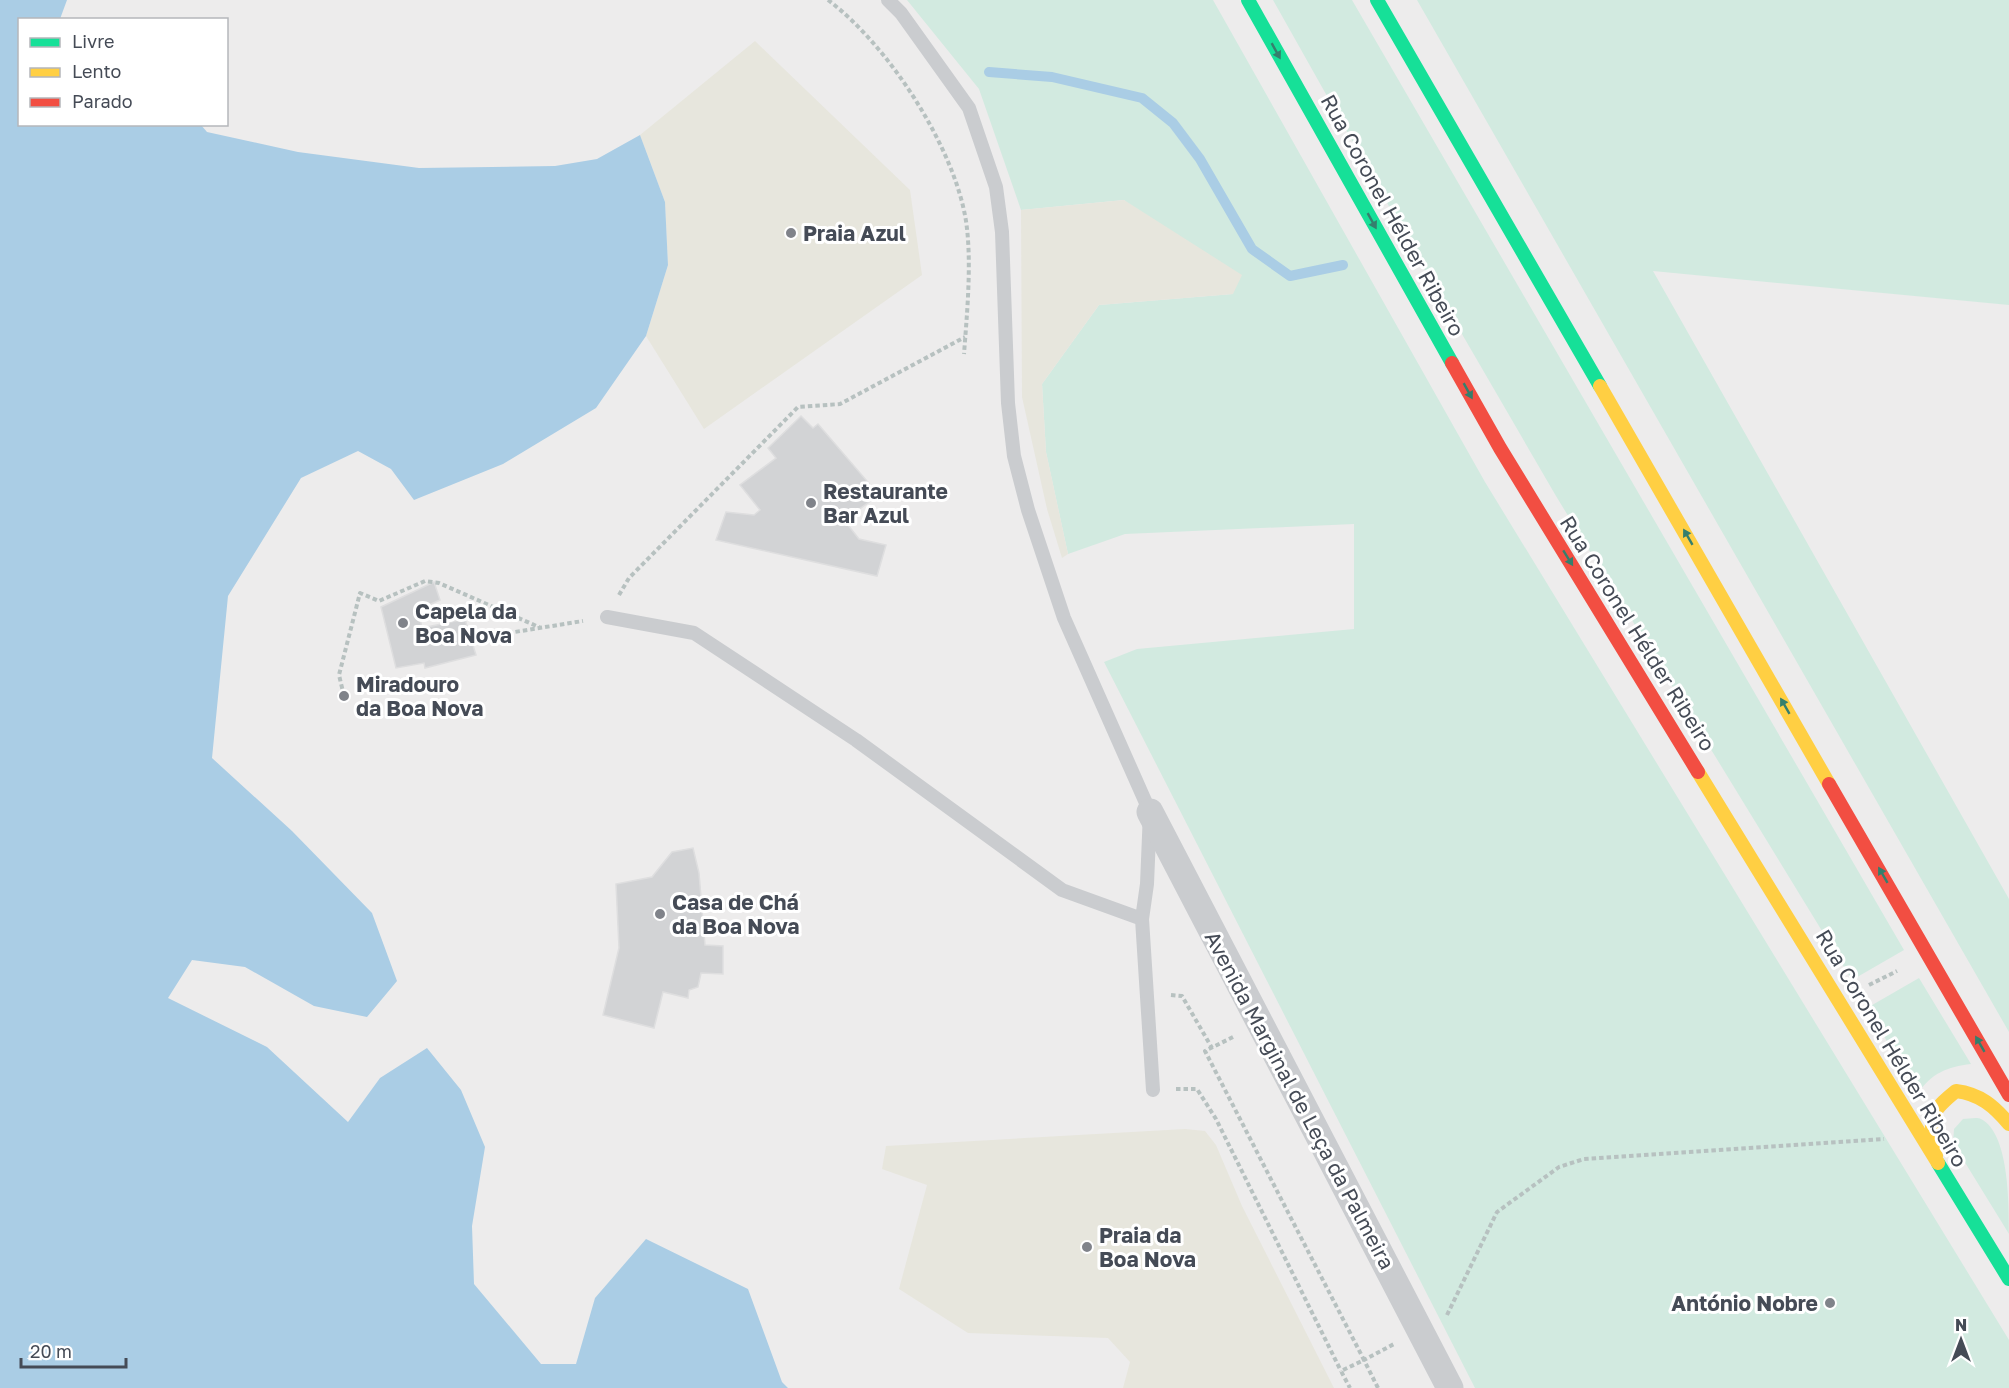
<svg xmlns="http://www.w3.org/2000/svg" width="2009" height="1388" font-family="'Golos Text',sans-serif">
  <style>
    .green { fill: #d2eae0 }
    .sand { fill: #e7e6dd }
    .water { fill: #aacde5 }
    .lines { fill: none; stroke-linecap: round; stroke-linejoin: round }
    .stream { stroke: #aacde5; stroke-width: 10 }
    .building { fill: #d2d3d5; stroke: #dededf; stroke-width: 1.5 }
    .path { stroke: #b7c1c0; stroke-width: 4; stroke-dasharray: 4.5 3; stroke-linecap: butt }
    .lane { stroke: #cacccf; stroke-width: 14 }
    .street { stroke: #cacccf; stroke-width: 27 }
    .fast { stroke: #16e098; stroke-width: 14 }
    .slow { stroke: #ffcf43; stroke-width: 14 }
    .jam { stroke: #f24e42; stroke-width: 14 }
    .oneway { fill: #357f6d }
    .poi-dot { fill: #80838a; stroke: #fff; stroke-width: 2 }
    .labels { text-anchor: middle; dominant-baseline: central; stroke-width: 6; stroke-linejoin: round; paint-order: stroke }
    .street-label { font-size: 21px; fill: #454b56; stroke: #fff }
    .poi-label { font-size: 21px; font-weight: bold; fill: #454b56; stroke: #fff; text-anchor: start }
  </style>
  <rect width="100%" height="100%" fill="#edecec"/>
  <!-- green -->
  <path class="green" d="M 907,0 L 1213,0 L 1485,482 L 2009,1340 L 2009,1388 L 1475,1388 L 1104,662 L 1137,649 L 1354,629 L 1354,524 L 1125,534 L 1068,554 L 1046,452 L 1042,384 L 1099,305 L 1233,294 L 1124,200 L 1021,210 L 979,89 Z
    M 1273,0 L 1352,0 L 1904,950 L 1852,980 L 1556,496 L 1430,279 Z
    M 1417,0 L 2009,0 L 2009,305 L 1653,271 L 2009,899 L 2009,1032 Z
    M 1919,978 L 1971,1064 C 1947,1067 1932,1073 1918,1093 L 1867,1008 Z
    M 1963,1119 C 1968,1119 1977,1117 1981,1119 C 2009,1133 2009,1203 2009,1234 L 1953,1143 L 1954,1129 Z"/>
  <!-- sand -->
  <path class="sand" d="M 755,41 L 910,190 L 922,275 L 704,429 L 646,336 L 668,265 L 665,202 L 640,135 Z
    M 1124,200 L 1242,275 L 1233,294 L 1099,305 L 1042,384 L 1046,452 L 1068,554 L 1062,558 L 1047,509 L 1022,397 L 1021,210 Z
    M 1185,1129 L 1205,1131 L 1216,1145 L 1242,1206 L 1334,1388 L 1123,1388 L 1130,1362 L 1108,1338 L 968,1333 L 899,1289 L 927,1185 L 882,1169 L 886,1146 Z"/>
  <!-- water -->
  <path class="water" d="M 0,0 L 67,0 L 60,19 L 20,20 L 20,124 L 201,125 L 207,132 L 298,152 L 419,168 L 555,166 L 597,159 L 640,135 L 665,202 L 668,265 L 646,336 L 596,408 L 503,464 L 414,500 L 391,469 L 358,451 L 301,478 L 228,596 L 212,758 L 292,831 L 372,913 L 397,981 L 367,1017 L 314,1006 L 245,967 L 192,960 L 168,998 L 267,1047 L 348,1122 L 380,1078 L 427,1048 L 461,1090 L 485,1147 L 472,1226 L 474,1284 L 541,1364 L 576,1364 L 595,1298 L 646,1239 L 748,1289 L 782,1382 L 788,1388 L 0,1388 Z"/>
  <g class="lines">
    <!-- stream -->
    <path class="stream" d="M 989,72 L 1052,77 L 1142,98 L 1173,123 L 1200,159 L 1252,249 L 1290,276 L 1343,265"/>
  </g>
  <!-- building -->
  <path class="building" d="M 801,416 L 813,428 L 818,424 L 879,495 L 844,520 L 859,539 L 886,545 L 877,576 L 716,540 L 726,512 L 754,515 L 760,510 L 740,485 L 776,458 L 768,448 Z
    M 434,582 L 440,600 L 418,610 L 422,628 L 465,619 L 476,655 L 425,668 L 424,663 L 396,668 L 381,607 Z
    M 693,848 L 699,873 L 705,945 L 723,946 L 723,974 L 701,973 L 698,987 L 689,990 L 688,998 L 663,992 L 654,1028 L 603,1015 L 619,948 L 616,884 L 652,877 L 672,852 Z"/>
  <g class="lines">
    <!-- path -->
    <path class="path" d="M 828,0 C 888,45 954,146 966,221 C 972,261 967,314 964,354
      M 619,595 L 629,578 L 798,407 L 840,404 L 965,337
      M 471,639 L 583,621
      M 344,696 L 339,675 L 360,593 L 379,601 L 425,581 L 439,583 L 541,628
      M 1869,985 L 1897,971
      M 1171,995 L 1182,996 L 1212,1048
      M 1233,1037 L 1205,1051 L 1364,1360 L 1341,1371 L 1350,1388
      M 1176,1089 L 1197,1089 L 1216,1119 L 1341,1371
      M 1447,1315 L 1497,1212 L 1559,1167 L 1584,1159 L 1884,1139
      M 1378,1388 L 1364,1360 L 1394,1344"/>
    <!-- lane -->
    <path class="lane" d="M 888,0 L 901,13 L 969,108 L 996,187 L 1002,232 L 1008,403 L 1014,456 L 1028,510 L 1064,618 L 1150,812 L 1147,884 L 1142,919 L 1153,1090
      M 607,617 L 694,633 L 856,740 L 1062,890 L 1142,919"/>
    <!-- street -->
    <path class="street" d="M 1150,812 L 1450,1388"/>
    <!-- fast -->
    <path class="fast" d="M 1248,0 L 1452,363
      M 1377,0 L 1600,386
      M 1938,1163 L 2009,1279"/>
    <!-- slow -->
    <path class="slow" d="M 1600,386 L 1829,784
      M 1698,772 L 1938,1163
      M 1936,1156 C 1931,1118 1925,1116 1956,1091 C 1980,1094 1994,1106 2009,1124"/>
    <!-- jam -->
    <path class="jam" d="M 1452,363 L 1500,448 L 1698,772
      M 1829,784 L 2009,1095"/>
  </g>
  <!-- one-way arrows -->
  <defs><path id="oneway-solid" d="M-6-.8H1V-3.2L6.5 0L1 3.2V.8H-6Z" transform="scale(1.5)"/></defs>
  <g class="oneway">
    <use href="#oneway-solid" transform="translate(1276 51) rotate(61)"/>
    <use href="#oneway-solid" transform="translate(1372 221) rotate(61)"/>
    <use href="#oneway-solid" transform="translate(1468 391) rotate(61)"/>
    <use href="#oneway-solid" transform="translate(1688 537) rotate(-120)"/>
    <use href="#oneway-solid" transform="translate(1568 558) rotate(58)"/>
    <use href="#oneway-solid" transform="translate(1785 706) rotate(-120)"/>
    <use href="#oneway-solid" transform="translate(1883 875) rotate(-120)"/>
    <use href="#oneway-solid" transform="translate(1980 1044) rotate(-120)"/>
  </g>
  <!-- markers -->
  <g class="poi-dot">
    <circle cx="791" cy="233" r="6"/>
    <circle cx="811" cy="503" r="6"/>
    <circle cx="403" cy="623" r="6"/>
    <circle cx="344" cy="696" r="6"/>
    <circle cx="660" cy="914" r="6"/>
    <circle cx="1087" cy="1247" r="6"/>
    <circle cx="1830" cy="1303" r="6"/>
  </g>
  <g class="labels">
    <!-- street labels -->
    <g class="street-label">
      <text transform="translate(1393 215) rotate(61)">Rua Coronel Hélder Ribeiro</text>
      <text transform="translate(1638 633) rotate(58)">Rua Coronel Hélder Ribeiro</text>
      <text transform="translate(1892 1048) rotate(59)">Rua Coronel Hélder Ribeiro</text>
      <text transform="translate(1300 1100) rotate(62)">Avenida Marginal de Leça da Palmeira</text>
    </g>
    <!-- poi labels -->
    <g class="poi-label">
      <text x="803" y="233">Praia Azul</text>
      <text x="823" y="491">Restaurante<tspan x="823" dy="24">Bar Azul</tspan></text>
      <text x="415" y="611">Capela da<tspan x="415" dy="24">Boa Nova</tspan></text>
      <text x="356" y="684">Miradouro<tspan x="356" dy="24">da Boa Nova</tspan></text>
      <text x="672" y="902">Casa de Chá<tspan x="672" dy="24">da Boa Nova</tspan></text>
      <text x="1099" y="1235">Praia da<tspan x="1099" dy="24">Boa Nova</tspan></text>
      <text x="1818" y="1303" text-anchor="end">António Nobre</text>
    </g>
  </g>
  <!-- legend -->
  <rect x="18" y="18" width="210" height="108" fill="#ffffff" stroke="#b5b7bb" stroke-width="1.5"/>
  <rect x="30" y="38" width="30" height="9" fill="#16e098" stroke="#b5b7bb" stroke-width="1.5"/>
  <text x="72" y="48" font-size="18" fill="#454b56">Livre</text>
  <rect x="30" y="68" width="30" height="9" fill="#ffcf43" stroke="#b5b7bb" stroke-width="1.5"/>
  <text x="72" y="78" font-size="18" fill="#454b56">Lento</text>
  <rect x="30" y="98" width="30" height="9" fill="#f24e42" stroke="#b5b7bb" stroke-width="1.5"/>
  <text x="72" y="108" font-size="18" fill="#454b56">Parado</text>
  <!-- north arrow -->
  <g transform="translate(1961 1340)" stroke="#ffffff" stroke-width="4.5" paint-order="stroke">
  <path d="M0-4.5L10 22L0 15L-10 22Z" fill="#454b56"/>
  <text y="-9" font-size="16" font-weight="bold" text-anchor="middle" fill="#454b56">N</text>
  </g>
  <!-- scale -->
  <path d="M21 1358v9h105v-9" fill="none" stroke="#454b56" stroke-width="3"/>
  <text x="30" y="1358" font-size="18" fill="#454b56" stroke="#ffffff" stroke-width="4.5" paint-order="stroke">20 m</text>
</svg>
